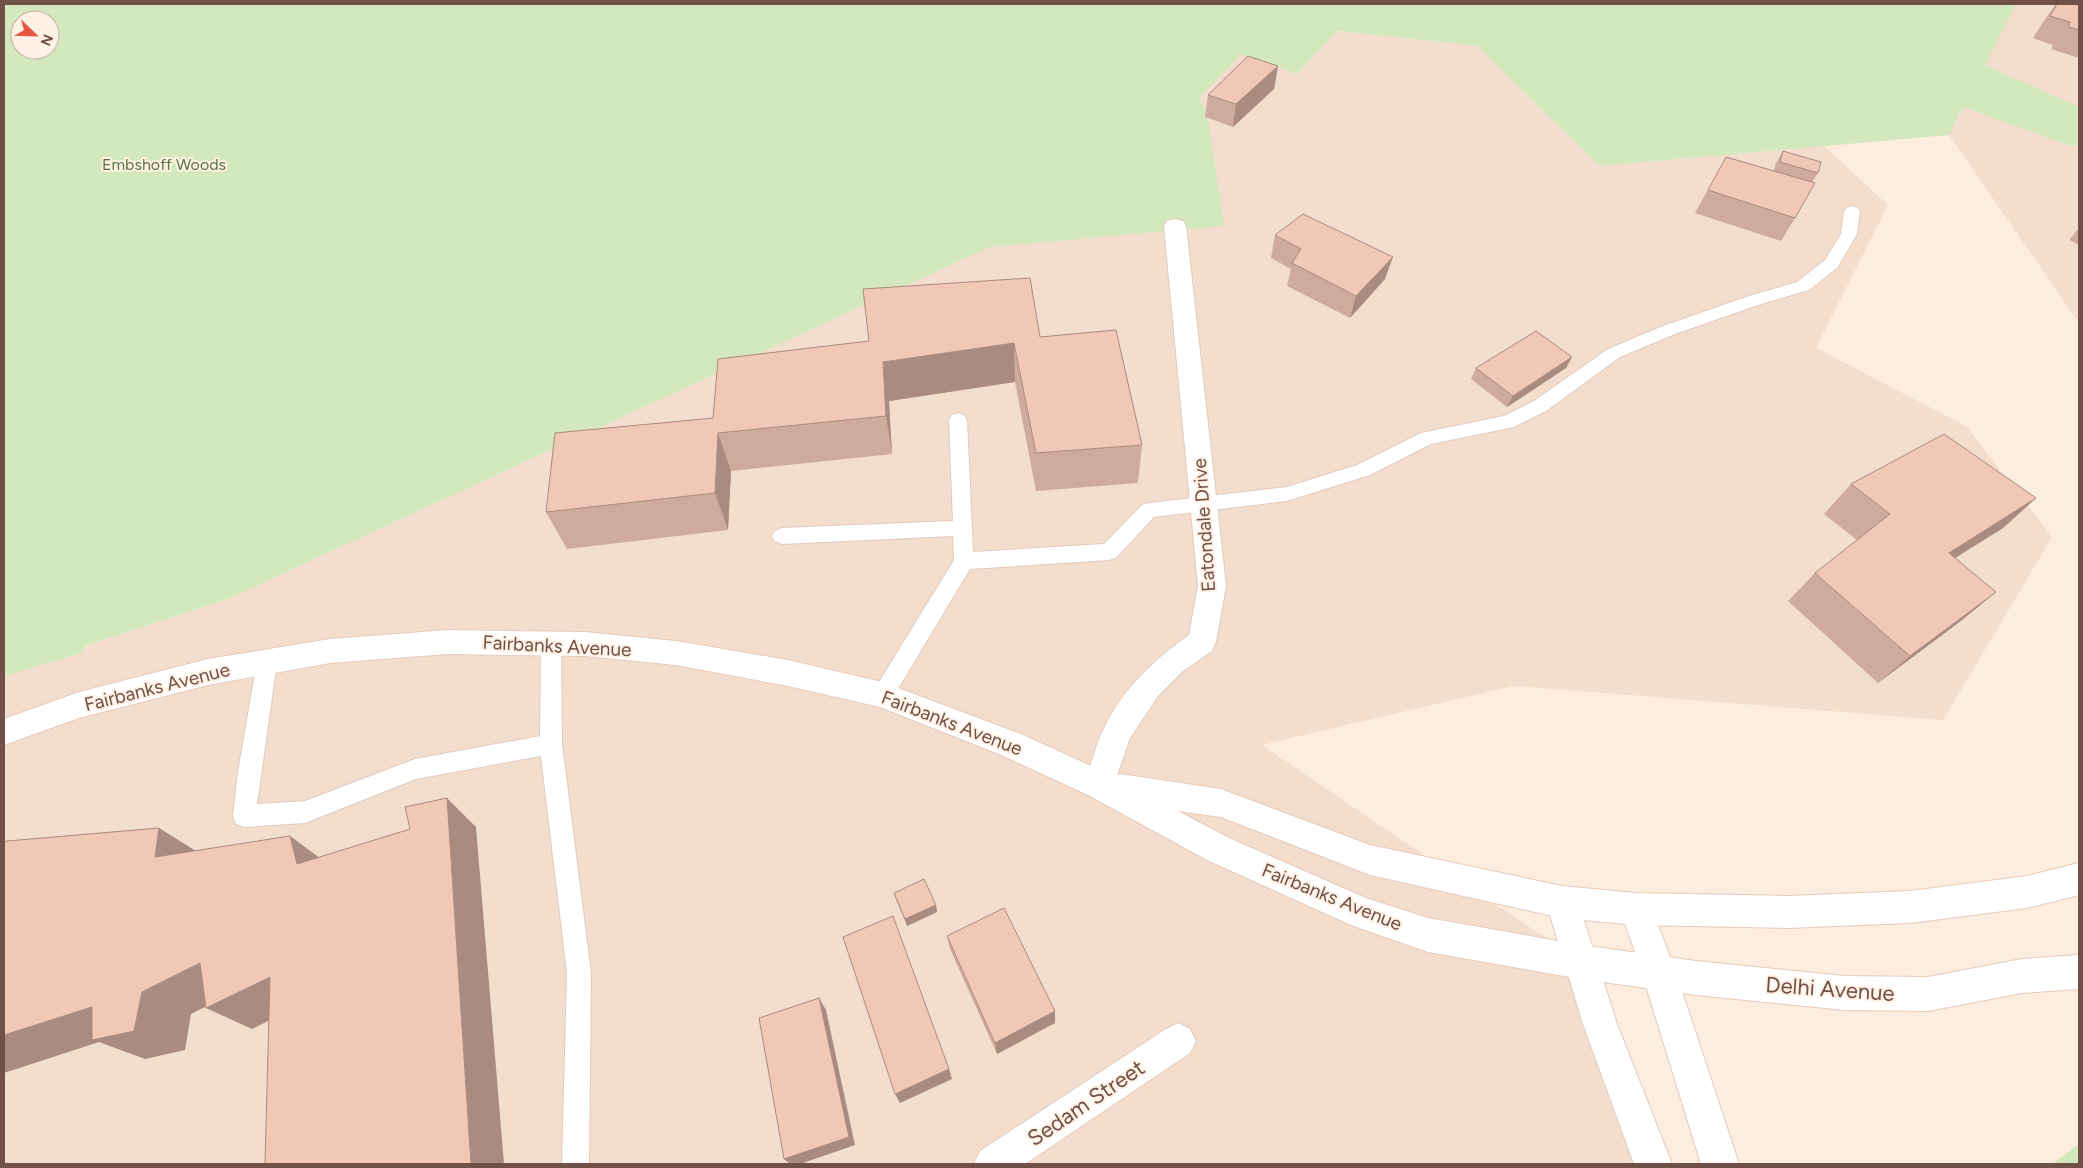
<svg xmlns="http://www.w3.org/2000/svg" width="2083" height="1168" font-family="Figtree,sans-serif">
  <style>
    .residential { fill: #f3decd }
    .green { fill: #d4e8be; fill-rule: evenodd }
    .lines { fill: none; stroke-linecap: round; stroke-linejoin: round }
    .lane-casing { stroke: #e1cabe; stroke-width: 2 }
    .street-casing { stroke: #e1cabe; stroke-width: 2 }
    .secondary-casing { stroke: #e6cabb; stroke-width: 2 }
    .lane { fill: #fff; fill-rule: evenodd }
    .street { fill: #fff; fill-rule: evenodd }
    .secondary { fill: #fff; fill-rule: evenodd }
    .wall { fill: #cfab9d }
    .shaded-wall { fill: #a98b7f }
    .building { fill: #f1c7b6; stroke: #a98b7f }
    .labels { text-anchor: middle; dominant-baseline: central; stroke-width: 4; stroke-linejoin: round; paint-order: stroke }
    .far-park-label { font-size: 16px; fill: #567840; stroke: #fff1e4 }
    .street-label { font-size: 19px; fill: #715147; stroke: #fff1e4 }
    .near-street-label { font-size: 22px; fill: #715147; stroke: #fff1e4 }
  </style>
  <rect width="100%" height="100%" fill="#fcedde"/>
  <!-- residential -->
  <path class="residential" d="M 2016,4 L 2079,4 L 2079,323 L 1949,135 Z
    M 1107,7 L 1478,46 L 1599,166 L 1824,146 L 1888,205 L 1816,348 L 1966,426 L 2052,537 L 1943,720 L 1513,686 L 1262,745 L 1581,962 L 1653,1164 L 4,1164 L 4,673 L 228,599 L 1083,204 Z"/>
  <!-- green -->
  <path class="green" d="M 4,4 L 2016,4 L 1985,65 L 2079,107 L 2079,143 L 2073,147 L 1963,107 L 1949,135 L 1599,166 L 1478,46 L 1337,31 L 1297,74 L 1241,54 L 1199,98 L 1206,111 L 1209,125 L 1224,226 L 990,247 L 228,599 L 85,646 L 82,653 L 4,676 ZM 20,20 L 50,20 L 50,50 L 20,50 Z
    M 2079,1144 L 2079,1164 L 2052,1164 Z"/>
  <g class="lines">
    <defs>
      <path id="lane" d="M 1852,206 L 1857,208 L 1860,211 L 1857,234 L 1837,268 L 1809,290 L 1761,304 L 1675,334 L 1620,357 L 1546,411 L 1514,427 L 1431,444 L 1370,475 L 1287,501 L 1154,517 L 1116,558 L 1109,560 L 970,569 L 890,702 L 882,704 L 874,702 L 871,695 L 954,560 L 953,536 L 782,544 L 775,541 L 772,536 L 775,531 L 782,528 L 953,521 L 949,420 L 952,415 L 958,413 L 964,415 L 967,420 L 973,552 L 1104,544 L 1142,505 L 1149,503 L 1287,487 L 1357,465 L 1421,433 L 1504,416 L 1534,401 L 1608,349 L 1663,326 L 1749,296 L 1797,282 L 1825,260 L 1841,234 L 1844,211 L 1847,208 Z
        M 551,635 L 558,638 L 561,644 L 562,744 L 591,973 L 589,1164 L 562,1164 L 567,973 L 541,756 L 416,779 L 305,823 L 244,827 L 236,824 L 233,816 L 238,772 L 257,662 L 260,656 L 267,653 L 274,656 L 277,662 L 257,804 L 305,801 L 415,759 L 540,736 L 541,644 L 544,638 Z"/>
      <path id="street" d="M 1175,219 L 1183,221 L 1186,226 L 1226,586 L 1216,642 L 1212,651 L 1183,671 L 1158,696 L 1130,738 L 1110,795 L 1099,799 L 1088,795 L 1084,785 C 1091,765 1096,743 1106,724 C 1125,687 1155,659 1189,635 L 1198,586 L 1164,226 L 1167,221 Z
        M 1562,886 L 1574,891 L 1578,902 L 1617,1024 L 1672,1164 L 1634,1164 L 1583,1024 L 1546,902 L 1550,891 Z
        M 1636,893 L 1648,898 L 1676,973 L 1739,1164 L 1701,1164 L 1642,973 L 1620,909 L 1624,898 Z
        M 1178,1023 L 1190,1029 L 1196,1041 L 1190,1053 L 1025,1164 L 974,1164 L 980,1151 L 1166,1029 Z"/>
      <path id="secondary" d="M 448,630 L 585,632 L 676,641 L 788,660 L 882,682 L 1021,734 L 1113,776 L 1120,774 L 1221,789 L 1370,845 L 1562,886 L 1636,893 L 1788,896 L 1910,891 L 2027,876 L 2079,863 L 2079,895 L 2027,908 L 1910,923 L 1788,928 L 1636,925 L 1562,918 L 1370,875 L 1221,817 L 1178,811 L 1229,838 L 1366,898 L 1428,918 L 1581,945 L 1696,961 L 1845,976 L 1928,977 L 2022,959 L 2079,955 L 2079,989 L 2022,993 L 1928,1011 L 1845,1010 L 1696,995 L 1581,979 L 1428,952 L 1351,925 L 1207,860 L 1088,795 L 999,754 L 880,707 L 788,686 L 676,665 L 585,656 L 448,654 L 330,663 L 208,685 L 79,718 L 4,745 L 4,719 L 79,692 L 208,659 L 330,639 Z"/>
    </defs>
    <!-- lane casing -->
    <use href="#lane" class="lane-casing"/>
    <!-- street casing -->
    <use href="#street" class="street-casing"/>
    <!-- secondary casing -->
    <use href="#secondary" class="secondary-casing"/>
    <!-- lane -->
    <use href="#lane" class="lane"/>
    <!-- street -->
    <use href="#street" class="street"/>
    <!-- secondary -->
    <use href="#secondary" class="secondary"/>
  </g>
  <!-- wall -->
  <path class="wall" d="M 2056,4 L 2073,4 L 2076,5 L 2076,4 L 2079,4 L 2079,58 L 2051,49 L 2053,45 L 2033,38 L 2043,22 Z
    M 1278,66 L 1274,89 L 1233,127 L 1205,117 L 1208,95 Z
    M 1783,151 L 1818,173 L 1812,182 L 1795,218 L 1781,241 L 1695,213 L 1726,157 L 1774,171 L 1776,163 Z
    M 2079,228 L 2079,245 L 2069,240 Z
    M 1275,235 L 1385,279 L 1350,318 L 1287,286 L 1291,269 L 1271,258 Z
    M 1040,337 L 1142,445 L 1138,483 L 1036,491 L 1015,382 L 889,401 L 892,454 L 731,471 L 728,530 L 567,549 L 546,512 L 713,418 Z
    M 1572,357 L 1566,368 L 1507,407 L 1471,379 L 1476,368 Z
    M 1851,484 L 2036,498 L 2003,528 L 1955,558 L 1996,592 L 1962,620 L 1878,683 L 1788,601 L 1815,573 L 1857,540 L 1824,514 Z
    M 894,893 L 936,905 L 937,912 L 907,926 L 896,900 Z
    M 947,936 L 1055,1023 L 997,1054 L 950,949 Z"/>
  <!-- shaded-wall -->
  <path class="shaded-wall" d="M 1278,66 L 1274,89 L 1233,127 L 1236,104 Z
    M 1393,257 L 1385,279 L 1350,318 L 1356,296 Z
    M 1014,343 L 1015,382 L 889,401 L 892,454 L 886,416 L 883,362 Z
    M 1572,357 L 1566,368 L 1507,407 L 1513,396 Z
    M 718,433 L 731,471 L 728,530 L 715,493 Z
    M 2036,498 L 2003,528 L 1918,581 L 1949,553 Z
    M 1996,592 L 1962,620 L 1878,683 L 1910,656 Z
    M 447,798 L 476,827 L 504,1164 L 471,1164 Z
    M 159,828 L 204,856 L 155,857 Z
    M 290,836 L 328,864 L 297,864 Z
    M 936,905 L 937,912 L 907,926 L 905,919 Z
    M 200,963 L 246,986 L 191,1014 L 185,1050 L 145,1059 L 99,1042 L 4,1073 L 4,1035 L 92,1007 Z
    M 270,977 L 312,999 L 252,1029 L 206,1008 Z
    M 819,998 L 826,1010 L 855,1145 L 800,1164 L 790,1164 L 784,1159 Z
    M 1055,1011 L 1055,1023 L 997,1054 L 995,1043 Z
    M 949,1069 L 952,1079 L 900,1103 L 895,1094 Z"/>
  <!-- building -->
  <path class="building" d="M 2057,4 L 2073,4 L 2077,5 L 2077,4 L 2079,4 L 2079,30 L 2068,27 L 2070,22 L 2050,16 Z
    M 1248,56 L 1278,66 L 1236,104 L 1208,95 Z
    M 1783,151 L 1821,162 L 1818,173 L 1780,162 Z
    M 1726,157 L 1815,183 L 1795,218 L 1708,190 Z
    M 1303,214 L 1393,257 L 1356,296 L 1292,263 L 1301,249 L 1275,235 Z
    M 1030,278 L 1040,337 L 1116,330 L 1142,445 L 1036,453 L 1014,343 L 883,362 L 886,416 L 718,433 L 715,493 L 546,512 L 555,433 L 713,418 L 718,359 L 869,341 L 863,289 Z
    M 1536,331 L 1572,357 L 1513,396 L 1476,368 Z
    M 1944,434 L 2036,498 L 1949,553 L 1996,592 L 1910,656 L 1815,573 L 1890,514 L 1851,484 Z
    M 447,798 L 471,1164 L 265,1164 L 270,977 L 206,1008 L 200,963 L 142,992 L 134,1031 L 92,1040 L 92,1007 L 4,1035 L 4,842 L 7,841 L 159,828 L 155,857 L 290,836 L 297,864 L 410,829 L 405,807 Z
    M 924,879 L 936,905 L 905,919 L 894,893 Z
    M 1004,908 L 1055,1011 L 995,1043 L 947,936 Z
    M 893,916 L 949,1069 L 895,1094 L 843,937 Z
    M 819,998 L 849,1137 L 784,1159 L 759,1018 Z"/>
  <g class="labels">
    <!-- far-park labels -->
    <g class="far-park-label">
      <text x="164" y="164">Embshoff Woods</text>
    </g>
    <!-- street labels -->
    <g class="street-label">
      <text transform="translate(1204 525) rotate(-94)">Eatondale Drive</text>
      <text transform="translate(557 646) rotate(3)">Fairbanks Avenue</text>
      <text transform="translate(157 687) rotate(-14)">Fairbanks Avenue</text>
      <text transform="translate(952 723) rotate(21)">Fairbanks Avenue</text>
      <text transform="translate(1332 897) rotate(22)">Fairbanks Avenue</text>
    </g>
    <!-- near-street labels -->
    <g class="near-street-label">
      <text transform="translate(1830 989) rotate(4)">Delhi Avenue</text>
      <text transform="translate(1086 1103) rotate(-34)">Sedam Street</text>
    </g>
  </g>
  <!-- border -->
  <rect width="2083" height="1168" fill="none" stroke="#715147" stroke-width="10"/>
  <!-- north arrow -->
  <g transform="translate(35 35) rotate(113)"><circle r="24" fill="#fff1e4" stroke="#c6b1a5"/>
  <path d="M0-4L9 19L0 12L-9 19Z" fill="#e65643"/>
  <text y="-8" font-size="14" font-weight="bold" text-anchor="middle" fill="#715147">N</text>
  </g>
</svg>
